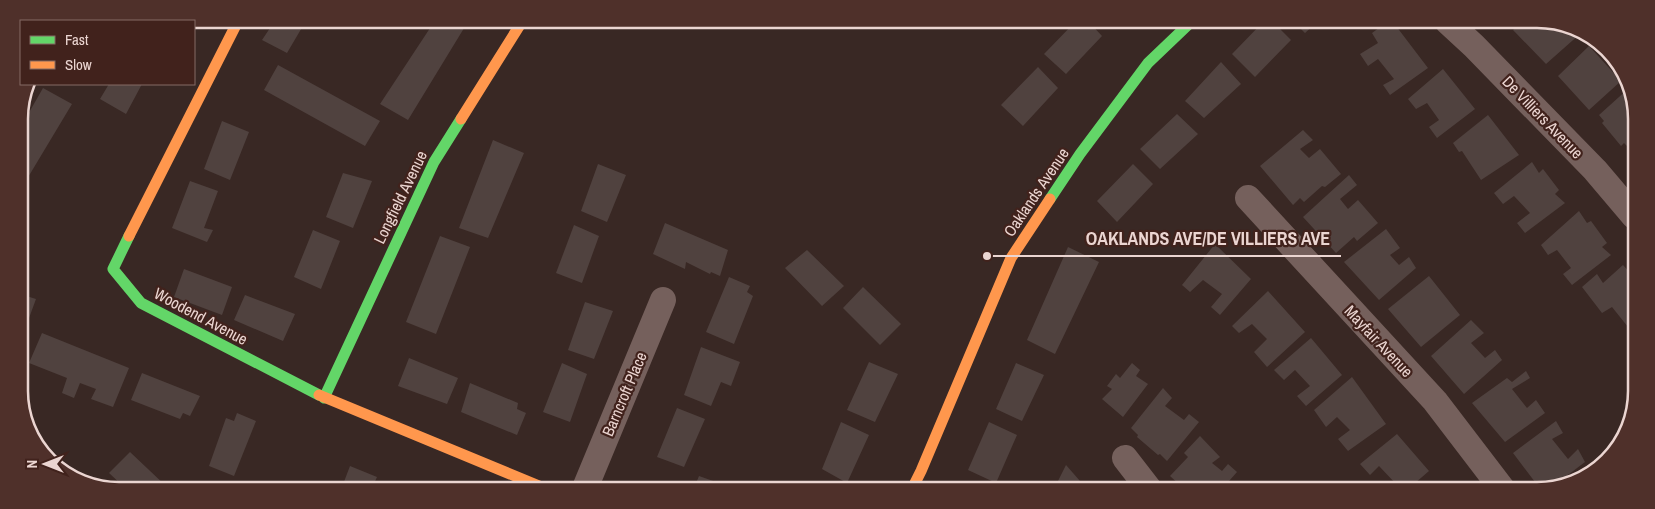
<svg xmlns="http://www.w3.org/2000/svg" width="1655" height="509" font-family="'Archivo Narrow',sans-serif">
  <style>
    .building { fill: #50423f }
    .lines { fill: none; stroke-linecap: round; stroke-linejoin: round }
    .street { stroke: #75605c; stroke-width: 26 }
    .fast { stroke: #63d668; stroke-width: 11 }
    .slow { stroke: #ff974d; stroke-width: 11 }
    .labels { text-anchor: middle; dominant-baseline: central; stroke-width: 4.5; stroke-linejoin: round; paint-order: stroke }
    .street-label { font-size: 16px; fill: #ebd5d1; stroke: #41221c }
    .rim { fill: none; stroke: #ebd5d1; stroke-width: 2.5 }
    .leader { fill: none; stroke: #ebd5d1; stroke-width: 2 }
    .callout-dot { fill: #ebd5d1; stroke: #41221c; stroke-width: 2 }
    .callout-label { font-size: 18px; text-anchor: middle; font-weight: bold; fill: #ebd5d1; stroke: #41221c; stroke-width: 4.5; stroke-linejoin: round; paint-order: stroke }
  </style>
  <rect width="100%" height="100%" fill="#392824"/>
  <!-- building -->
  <path class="building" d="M 135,19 L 175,19 L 173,21 L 134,21 Z
    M 276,19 L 307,19 L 287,53 L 262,40 Z
    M 436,19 L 469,20 L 408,120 L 380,104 Z
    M 1076,21 L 1088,21 L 1102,36 L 1066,74 L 1044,54 Z
    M 1264,21 L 1272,21 L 1291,40 L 1255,77 L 1232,54 Z
    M 1293,21 L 1317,22 L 1305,33 Z
    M 1387,22 L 1393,22 L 1428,68 L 1390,95 L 1383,85 L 1394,79 L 1378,59 L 1368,66 L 1360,54 L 1378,43 L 1372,33 Z
    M 1522,22 L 1559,22 L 1558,23 L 1566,32 L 1571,27 L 1581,33 L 1546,64 L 1513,30 Z
    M 1589,46 L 1621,81 L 1589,110 L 1558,76 Z
    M 1221,62 L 1241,84 L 1204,118 L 1185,101 Z
    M 278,65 L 380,121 L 365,146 L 264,90 Z
    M 1038,67 L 1058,88 L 1023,126 L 1001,105 Z
    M 1443,69 L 1475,109 L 1437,138 L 1429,127 L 1439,120 L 1427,103 L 1416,109 L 1408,99 Z
    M 109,84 L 142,84 L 126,114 L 100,99 Z
    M 43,88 L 72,104 L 24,184 L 19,181 L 19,130 Z
    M 1629,88 L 1634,99 L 1634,147 L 1631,150 L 1624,143 L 1621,146 L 1602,123 L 1604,121 L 1599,115 Z
    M 1177,114 L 1198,134 L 1160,169 L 1140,149 Z
    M 1488,115 L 1519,155 L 1481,180 L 1462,151 L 1459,152 L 1453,143 Z
    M 222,121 L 249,132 L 230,180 L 204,169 Z
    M 1303,130 L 1313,140 L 1300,149 L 1309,158 L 1320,149 L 1341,174 L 1325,187 L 1322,186 L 1304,202 L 1300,198 L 1293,205 L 1260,166 Z
    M 493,140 L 524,153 L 488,238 L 459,228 Z
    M 1532,162 L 1539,173 L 1543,169 L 1559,190 L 1555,194 L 1565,203 L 1525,233 L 1517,223 L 1530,213 L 1514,196 L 1503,204 L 1494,193 Z
    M 598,164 L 626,175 L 607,222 L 581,211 Z
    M 1133,164 L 1153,184 L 1117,222 L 1097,201 Z
    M 343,173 L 372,181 L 353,228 L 326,217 Z
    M 1349,175 L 1357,185 L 1340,199 L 1348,209 L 1358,200 L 1378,223 L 1357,241 L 1354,237 L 1336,253 L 1303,217 Z
    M 190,181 L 218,191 L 204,228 L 213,230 L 207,242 L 172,228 Z
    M 1579,211 L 1587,223 L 1591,221 L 1607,243 L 1602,247 L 1611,255 L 1572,285 L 1563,274 L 1571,268 L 1557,250 L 1548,255 L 1541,245 Z
    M 665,223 L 728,250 L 720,276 L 711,272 L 710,274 L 686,262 L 685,269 L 653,254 Z
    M 574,225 L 599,236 L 582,283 L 556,273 Z
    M 1386,229 L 1400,248 L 1390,255 L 1399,265 L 1409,257 L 1416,268 L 1379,300 L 1344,262 Z
    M 313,230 L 340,241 L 321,289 L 294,277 Z
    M 440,236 L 470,247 L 436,334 L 406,322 Z
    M 1215,244 L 1251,279 L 1220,315 L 1211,307 L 1222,294 L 1203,280 L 1190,292 L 1182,285 Z
    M 1068,247 L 1099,262 L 1055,354 L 1027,340 Z
    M 807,250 L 844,286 L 822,306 L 785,268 Z
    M 1623,265 L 1634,277 L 1633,322 L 1628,327 L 1612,307 L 1602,313 L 1582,287 L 1597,274 L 1603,283 Z
    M 184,269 L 232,287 L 222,315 L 174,297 Z
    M 1429,276 L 1460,315 L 1421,347 L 1388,309 Z
    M 729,277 L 750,286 L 747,292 L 753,296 L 734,344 L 706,332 Z
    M 863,287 L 901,324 L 880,345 L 843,308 Z
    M 1268,291 L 1305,332 L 1267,367 L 1254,352 L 1267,339 L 1252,324 L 1239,333 L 1232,326 Z
    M 20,294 L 36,299 L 25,329 L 20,328 Z
    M 245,295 L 295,314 L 283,341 L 234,320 Z
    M 585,302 L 613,311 L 594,359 L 568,350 Z
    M 1471,320 L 1484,333 L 1471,343 L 1485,358 L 1495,350 L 1502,360 L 1464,394 L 1431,356 Z
    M 42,333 L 129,368 L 113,407 L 91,399 L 96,389 L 80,383 L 74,398 L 62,393 L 67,378 L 29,363 Z
    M 1311,338 L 1342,375 L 1306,406 L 1297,396 L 1310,386 L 1295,370 L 1284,380 L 1274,370 Z
    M 701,347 L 740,362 L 731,386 L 721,382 L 711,406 L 684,395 Z
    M 409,358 L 458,378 L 447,404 L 398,386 Z
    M 869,362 L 898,374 L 875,422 L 847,410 Z
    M 562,363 L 587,374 L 570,422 L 543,412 Z
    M 1016,363 L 1044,375 L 1022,421 L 996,409 Z
    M 1132,363 L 1140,370 L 1136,376 L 1148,384 L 1123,417 L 1102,399 L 1112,389 L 1107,386 L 1116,374 L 1120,378 Z
    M 1526,371 L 1530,378 L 1512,389 L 1527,408 L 1536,400 L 1545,413 L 1505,442 L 1472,403 L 1507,378 L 1512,382 Z
    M 142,373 L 200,396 L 190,416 L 183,413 L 180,419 L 131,400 Z
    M 1352,377 L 1386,424 L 1348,451 L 1338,439 L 1350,430 L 1337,417 L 1326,427 L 1314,410 Z
    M 470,383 L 518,403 L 517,409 L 526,413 L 517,435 L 461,412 Z
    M 1163,388 L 1172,398 L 1165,406 L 1184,420 L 1189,414 L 1199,422 L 1167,461 L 1160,454 L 1158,455 L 1137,437 L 1138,435 L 1131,428 Z
    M 677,408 L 705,419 L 684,467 L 657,457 Z
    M 237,413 L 256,421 L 234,476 L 209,466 L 226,418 L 234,421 Z
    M 1556,421 L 1563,433 L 1552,439 L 1568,459 L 1578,449 L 1585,462 L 1552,487 L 1541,490 L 1513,453 Z
    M 841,422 L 869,435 L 847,483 L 822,469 Z
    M 989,422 L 1017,435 L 996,483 L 968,470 Z
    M 1397,434 L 1429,471 L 1407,490 L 1389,490 L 1396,484 L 1379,466 L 1370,475 L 1360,464 Z
    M 1200,436 L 1220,457 L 1212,463 L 1222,471 L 1228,464 L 1237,472 L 1222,489 L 1184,489 L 1170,476 L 1188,457 L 1184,453 Z
    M 130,452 L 167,487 L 124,487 L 109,473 Z
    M 1066,465 L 1087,489 L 1054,489 Z
    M 350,466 L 377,477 L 372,488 L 342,487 Z
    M 699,476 L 733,488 L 694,488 Z"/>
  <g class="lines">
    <!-- street -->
    <path class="street" d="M 1448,22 L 1474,46 L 1595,170 L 1634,216
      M 1248,198 L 1435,401 L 1503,490
      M 1125,458 L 1149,489
      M 585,488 L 663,300"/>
    <!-- fast -->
    <path class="fast" d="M 1050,199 L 1080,154 L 1148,63 L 1192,21
      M 129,236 L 113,269 L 141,303 L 319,395
      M 324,398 L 434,162 L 461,119"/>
    <!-- slow -->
    <path class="slow" d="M 461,119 L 523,20
      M 129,236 L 239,19
      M 319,395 L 544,488
      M 912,489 L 921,471 L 1011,258 L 1050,199"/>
  </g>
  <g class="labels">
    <!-- street labels -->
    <g class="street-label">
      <text transform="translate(1543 117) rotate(46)">De Villiers Avenue</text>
      <text transform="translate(1036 192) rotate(-56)">Oaklands Avenue</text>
      <text transform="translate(400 197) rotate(-64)">Longfield Avenue</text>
      <text transform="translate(201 316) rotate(28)">Woodend Avenue</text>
      <text transform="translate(1379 341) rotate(47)">Mayfair Avenue</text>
      <text transform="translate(624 394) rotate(-67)">Barncroft Place</text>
    </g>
  </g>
  <!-- crop -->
  <path d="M0 0H1655V509H0ZM119 28H1537A91 91 0 0 1 1628 119V391A91 91 0 0 1 1537 482H119A91 91 0 0 1 28 391V119A91 91 0 0 1 119 28Z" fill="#4f302a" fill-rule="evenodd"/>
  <path class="rim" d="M119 28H1537A91 91 0 0 1 1628 119V391A91 91 0 0 1 1537 482H119A91 91 0 0 1 28 391V119A91 91 0 0 1 119 28Z"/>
  <!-- callouts -->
  <path class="leader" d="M987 256L1075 256H1341"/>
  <circle class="callout-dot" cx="987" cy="256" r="5"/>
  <g class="callout-label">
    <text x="1208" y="245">OAKLANDS AVE/DE VILLIERS AVE</text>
  </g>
  <!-- legend -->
  <rect x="20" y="20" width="175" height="65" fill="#41221c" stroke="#856a64"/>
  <rect x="30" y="36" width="25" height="8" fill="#63d668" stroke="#856a64"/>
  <text x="65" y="45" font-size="15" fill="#ebd5d1">Fast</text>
  <rect x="30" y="61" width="25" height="8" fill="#ff974d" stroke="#856a64"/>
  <text x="65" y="70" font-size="15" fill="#ebd5d1">Slow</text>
  <!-- north arrow -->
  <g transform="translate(45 464) rotate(270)" stroke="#41221c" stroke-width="4" paint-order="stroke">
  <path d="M0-4L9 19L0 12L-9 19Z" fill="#ebd5d1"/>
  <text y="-8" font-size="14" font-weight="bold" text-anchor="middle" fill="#ebd5d1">N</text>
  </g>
</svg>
